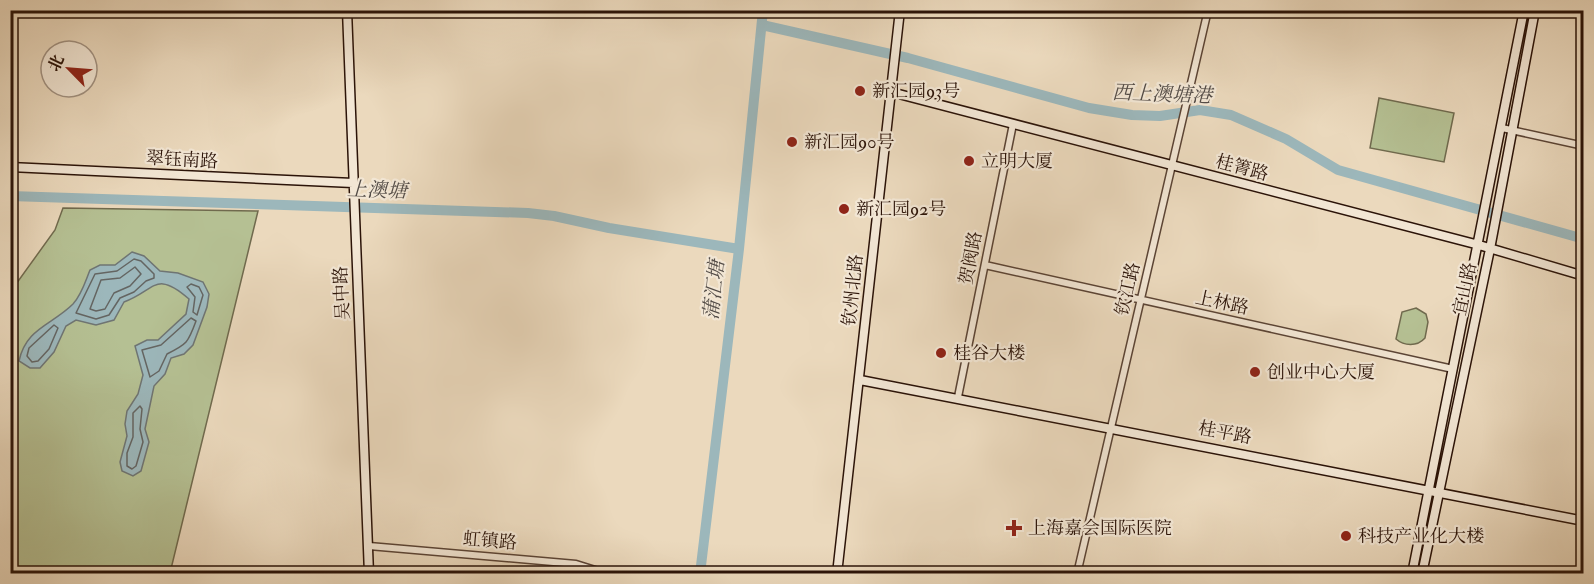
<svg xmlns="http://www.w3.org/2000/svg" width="1594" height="584" font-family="'IM FELL Double Pica','Noto Serif SC',serif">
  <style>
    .green { fill: #b5c093; stroke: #706a4e; stroke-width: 1.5 }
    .water { fill: #9cb7bb; stroke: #6f7573; stroke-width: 1.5 }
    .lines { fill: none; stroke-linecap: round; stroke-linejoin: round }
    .shore { stroke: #646562; stroke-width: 1.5 }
    .river { stroke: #9cb7bb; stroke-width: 10 }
    .street-casing { stroke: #5b4435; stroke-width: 9 }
    .secondary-casing { stroke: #2b1308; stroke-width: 11 }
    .street { stroke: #f2e6d4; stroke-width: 6 }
    .secondary { stroke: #f2e6d4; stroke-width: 8 }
    .poi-dot { fill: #8f2418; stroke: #f2e6d4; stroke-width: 2 }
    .labels { text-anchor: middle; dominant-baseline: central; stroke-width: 4.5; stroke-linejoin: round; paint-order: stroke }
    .poi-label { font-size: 18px; fill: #2b1308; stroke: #f2e6d4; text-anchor: start }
    .street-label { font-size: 18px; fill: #2b1308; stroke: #f2e6d4 }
    .water-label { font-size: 20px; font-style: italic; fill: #534c47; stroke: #f2e6d4 }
  </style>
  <rect width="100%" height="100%" fill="#ebd9bd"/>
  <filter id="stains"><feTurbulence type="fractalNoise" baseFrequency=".00333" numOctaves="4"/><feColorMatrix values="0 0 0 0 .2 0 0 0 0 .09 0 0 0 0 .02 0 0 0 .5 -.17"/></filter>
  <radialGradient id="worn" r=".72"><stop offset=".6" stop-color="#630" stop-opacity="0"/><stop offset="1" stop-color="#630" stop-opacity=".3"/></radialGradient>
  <!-- green -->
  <path class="green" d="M 1379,98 L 1454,113 L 1444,162 L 1370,148 Z
    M 63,208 L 258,211 L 170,573 L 11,574 L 11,291 L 55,230 Z
    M 1416,308 L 1426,314 L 1428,322 L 1425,338 C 1417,347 1404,346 1396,339 L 1402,312 Z"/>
  <!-- water -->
  <path class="water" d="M 132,252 L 144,256 L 160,271 L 178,273 L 203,282 L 209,294 L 207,307 L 193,345 L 184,354 L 171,358 L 165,374 L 154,386 L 145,429 L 149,442 L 141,471 L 133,476 L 122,471 L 120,462 L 127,436 L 125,424 L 127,411 L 138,394 L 143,375 L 135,346 L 147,340 L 158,340 L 186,314 L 189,299 C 155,269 155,291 124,302 L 114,320 L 96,325 L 76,320 L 66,326 L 54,352 L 40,368 L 30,368 L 19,361 C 26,328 52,325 73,304 C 82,294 85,282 90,270 L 100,265 L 115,265 Z"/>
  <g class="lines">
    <!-- shore -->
    <path class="shore" d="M 134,259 L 141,261 L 154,274 L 154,278 L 146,281 L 134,292 L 120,298 L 109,315 L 96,319 L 76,313 L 95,274 L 117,271 Z
      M 135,267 L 141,274 L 130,286 L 114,293 L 105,309 L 96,311 L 90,309 L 101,280 L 120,278 Z
      M 191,284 L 199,287 L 203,295 L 197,315 L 193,312 L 195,297 L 187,287 Z
      M 191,318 L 196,321 C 188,343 187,344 167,354 L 159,371 L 150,377 L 142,350 L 161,345 Z
      M 54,325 L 58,328 L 49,349 L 38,361 L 32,362 L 27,356 L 29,348 Z
      M 140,406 L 142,409 L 140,429 L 143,442 L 136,466 L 132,469 L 127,466 L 127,453 L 133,437 L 133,413 Z"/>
    <!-- river -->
    <path class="river" d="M 762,25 L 908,58 L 1089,108 L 1132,115 L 1160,116 L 1200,110 L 1231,115 L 1286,139 L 1338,170 L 1584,239
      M 10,196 L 528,213 L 554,216 L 609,228 L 739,249
      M 700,574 L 739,249 L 763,10"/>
    <defs>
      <path id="street" d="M 1502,128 L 1584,146
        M 985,265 L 1453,369
        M 958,397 L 1013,124
        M 369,546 L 576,564 L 608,574
        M 1077,574 L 1208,10"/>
      <path id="secondary" d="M 347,10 L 369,574
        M 891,92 L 1479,245 L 1584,276
        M 10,167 L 353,183
        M 860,380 L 1584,521
        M 837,574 L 900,10
        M 1412,574 L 1524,10
        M 1422,574 L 1490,249 L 1535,10"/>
    </defs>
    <!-- street casing -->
    <use href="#street" class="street-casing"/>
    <!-- secondary casing -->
    <use href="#secondary" class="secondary-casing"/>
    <!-- street -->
    <use href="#street" class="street"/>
    <!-- secondary -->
    <use href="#secondary" class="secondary"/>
  </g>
  <!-- markers -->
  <g class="poi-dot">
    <circle cx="860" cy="91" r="6"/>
    <circle cx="792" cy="142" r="6"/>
    <circle cx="969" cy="161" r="6"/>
    <circle cx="844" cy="209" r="6"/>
    <circle cx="941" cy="353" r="6"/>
    <circle cx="1255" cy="372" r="6"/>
    <path d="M1011 519h6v6h6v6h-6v6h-6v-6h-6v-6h6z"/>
    <circle cx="1346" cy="536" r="6"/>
  </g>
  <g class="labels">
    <!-- poi labels -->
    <g class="poi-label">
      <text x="872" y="91">新汇园93号</text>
      <text x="804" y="142">新汇园90号</text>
      <text x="981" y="161">立明大厦</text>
      <text x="856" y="209">新汇园92号</text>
      <text x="953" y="353">桂谷大楼</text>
      <text x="1267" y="372">创业中心大厦</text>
      <text x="1028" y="528">上海嘉会国际医院</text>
      <text x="1358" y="536">科技产业化大楼</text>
    </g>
    <!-- street labels -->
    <g class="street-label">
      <text transform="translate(182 160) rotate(3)">翠钰南路</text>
      <text transform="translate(1242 168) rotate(15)">桂箐路</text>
      <text transform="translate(971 258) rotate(-79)">贺阀路</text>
      <text transform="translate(1128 289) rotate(-77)">钦江路</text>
      <text transform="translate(1465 289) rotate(-78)">宜山路</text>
      <text transform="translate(853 290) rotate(-84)">钦州北路</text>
      <text transform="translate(342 293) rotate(-93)">吴中路</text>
      <text transform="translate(1222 303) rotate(12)">上林路</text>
      <text transform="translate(1225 433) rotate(11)">桂平路</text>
      <text transform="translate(490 541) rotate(5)">虹镇路</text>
    </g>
    <!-- water labels -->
    <g class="water-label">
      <text transform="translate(1162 94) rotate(2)">西上澳塘港</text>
      <text transform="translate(377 190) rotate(2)">上澳塘</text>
      <text transform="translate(714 290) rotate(-84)">蒲汇塘</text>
    </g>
  </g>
  <!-- margin -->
  <rect width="1594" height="584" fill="none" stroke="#ebd9bd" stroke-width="36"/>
  <rect x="12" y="12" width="1570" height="560" fill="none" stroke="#2b1308" stroke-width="3"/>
  <rect x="18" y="18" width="1558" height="548" fill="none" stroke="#2b1308" stroke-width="1.5"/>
  <!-- north arrow -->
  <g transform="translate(69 69) rotate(295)"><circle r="28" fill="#f2e6d4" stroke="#a29282" stroke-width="1.5"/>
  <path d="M0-4.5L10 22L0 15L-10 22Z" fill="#8f2418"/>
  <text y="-9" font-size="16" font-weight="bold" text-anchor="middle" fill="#2b1308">北</text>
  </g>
  <rect width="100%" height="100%" filter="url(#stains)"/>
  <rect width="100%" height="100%" fill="url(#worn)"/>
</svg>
